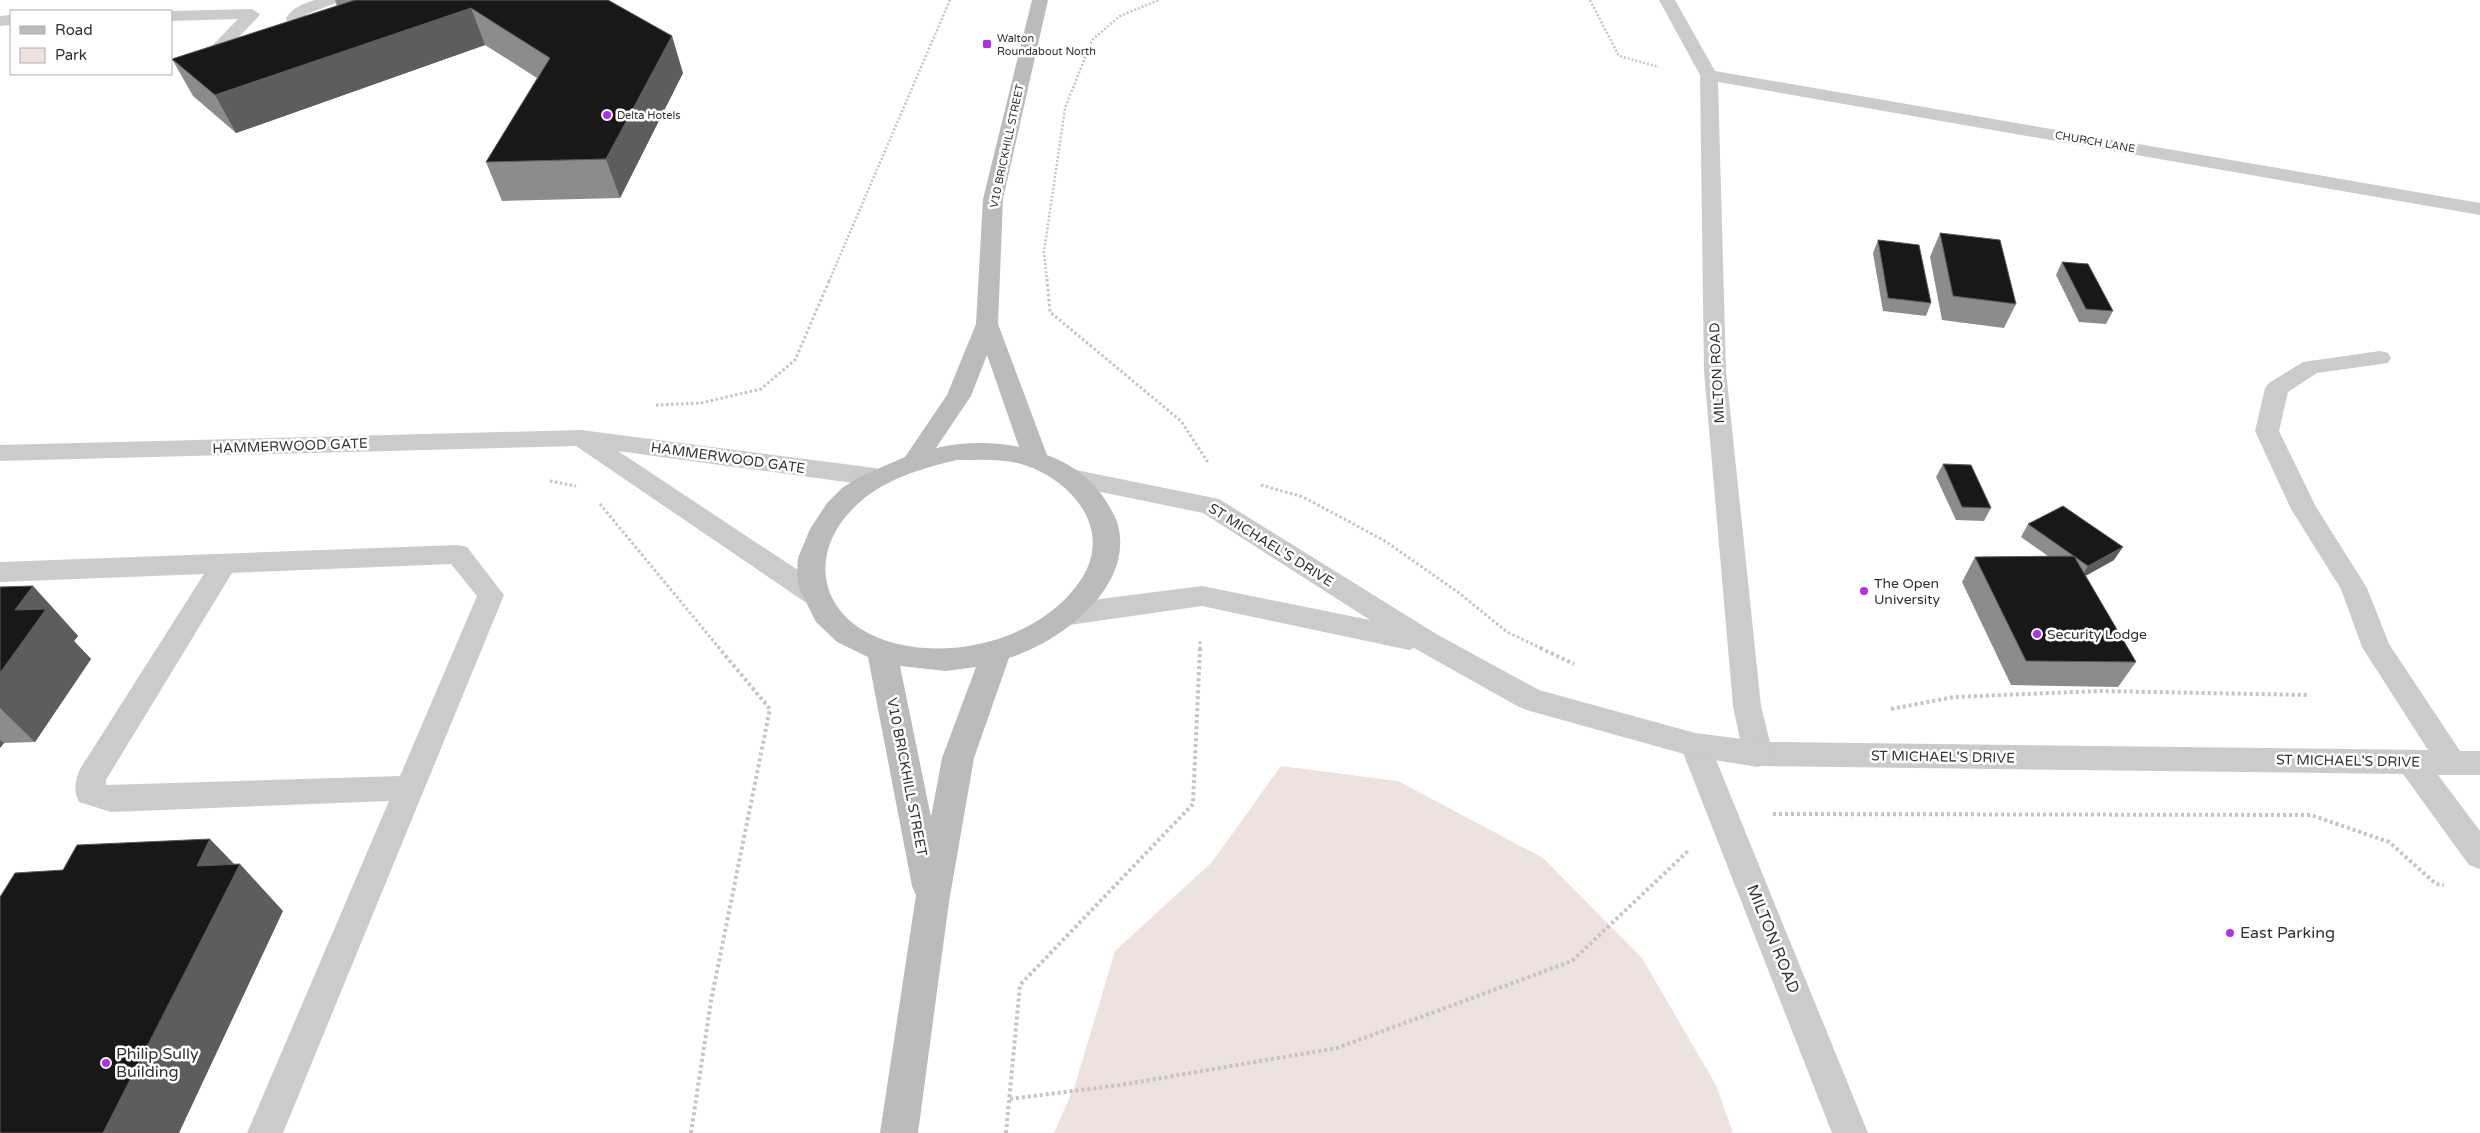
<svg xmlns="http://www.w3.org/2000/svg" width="2480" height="1133" font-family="'Varela Round',sans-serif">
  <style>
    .green { fill: #eee2df }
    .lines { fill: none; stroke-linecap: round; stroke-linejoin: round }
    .path-far2 { stroke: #c5c5c5; stroke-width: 2.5; stroke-dasharray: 2 2; stroke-linecap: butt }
    .path-far1 { stroke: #c5c5c5; stroke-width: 3; stroke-dasharray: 2.5 2.5; stroke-linecap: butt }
    .path { stroke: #c5c5c5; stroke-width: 4; stroke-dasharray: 3 3; stroke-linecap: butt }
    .lane { fill: #cbcbcb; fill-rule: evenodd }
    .street { fill: #cbcbcb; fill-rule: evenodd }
    .secondary { fill: #bbb; fill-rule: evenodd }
    .wall { fill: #8c8c8c }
    .shaded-wall { fill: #5d5d5d }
    .building { fill: #181818; stroke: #5d5d5d }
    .poi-dot { fill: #b32cef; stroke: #fff; stroke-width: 2 }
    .labels { text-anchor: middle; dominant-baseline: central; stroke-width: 5; stroke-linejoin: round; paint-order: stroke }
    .far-poi-label { font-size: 11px; fill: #313131; stroke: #fff; text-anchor: start }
    .far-street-label { font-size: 11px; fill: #313131; stroke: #fff }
    .street-label { font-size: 14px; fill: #313131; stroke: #fff }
    .poi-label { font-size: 14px; fill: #313131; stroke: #fff; text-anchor: start }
    .near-poi-label { font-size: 16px; fill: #313131; stroke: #fff; text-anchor: start }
    .near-street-label { font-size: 16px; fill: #313131; stroke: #fff }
  </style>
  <rect width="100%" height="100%" fill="#fff"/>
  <!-- green -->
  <path class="green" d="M 1281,766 L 1398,781 L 1543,858 L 1642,958 L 1716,1085 L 1733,1133 L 1054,1133 L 1075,1085 L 1115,951 L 1212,862 Z"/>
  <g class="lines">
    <!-- path-far2 -->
    <path class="path-far2" d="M 1590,0 L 1619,56 L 1659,67
      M 829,281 L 950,0
      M 1047,281 L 1044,252 L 1065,108 L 1092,40 L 1120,16 L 1159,0"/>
    <!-- path-far1 -->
    <path class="path-far1" d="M 1047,279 L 1050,312 L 1181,421 L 1209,464
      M 656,405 L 701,403 L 761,389 L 795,360 L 830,279
      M 550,481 L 576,486
      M 1261,485 L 1303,497 L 1385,541 L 1459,593 L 1507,632 L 1543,649
      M 600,504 L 720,649
      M 1200,649 L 1200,639"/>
    <!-- path -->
    <path class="path" d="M 1540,648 L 1574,664
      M 1891,709 L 1954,697 L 2100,691 L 2310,695
      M 1773,814 L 2311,815 L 2389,842 L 2436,884 L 2444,885
      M 1010,1099 L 1120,1085 L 1337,1048 L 1572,961 L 1688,851
      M 691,1133 L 711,1001 L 770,709 L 719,648
      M 1006,1133 L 1020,985 L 1193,804 L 1200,648"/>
    <!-- lane -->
    <path class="lane" d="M 315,0 L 338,0 L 336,3 L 307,14 L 302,19 L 303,22 C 323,31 350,25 365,10 L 366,7 L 358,0 L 377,0 L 382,5 C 377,39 314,39 290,28 L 286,18 C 293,7 303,4 315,0 Z
      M 1659,0 L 1675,0 L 1715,71 L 2480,203 L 2480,215 L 1718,82 L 1726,371 L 1761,706 L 1770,742 L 2428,750 L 2362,647 L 2341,589 L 2291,509 L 2255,431 L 2265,388 L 2269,383 L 2303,362 L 2380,351 L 2388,353 L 2391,358 L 2388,363 L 2317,373 L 2288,392 L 2279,431 L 2316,507 L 2367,588 L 2389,644 L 2460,751 L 2480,751 L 2480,775 L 2438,775 L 2480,831 L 2480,869 L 2469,865 L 2403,774 L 1758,766 L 1748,763 L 1743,754 L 1733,706 L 1704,371 L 1700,75 Z
      M 252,9 L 260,14 L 258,17 L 217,60 L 205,60 L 202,56 L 238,19 L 171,21 L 170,11 Z
      M 11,15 L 11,25 L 0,26 L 0,16 Z
      M 458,545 L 467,547 L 504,595 L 283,1133 L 247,1133 L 389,801 L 111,812 L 79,802 C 73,790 75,781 80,769 L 204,574 L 0,582 L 0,562 ZM 451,564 L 477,596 L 400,776 L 106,785 L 106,780 L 232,573 Z
      M 1695,733 L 1705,737 L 1710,745 L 1868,1133 L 1832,1133 L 1680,745 L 1685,737 Z"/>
    <!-- street -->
    <path class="street" d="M 581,430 L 875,468 L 884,471 L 888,477 L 884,483 L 875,486 L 618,451 L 825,588 L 829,595 L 825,602 L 815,605 L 805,602 L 576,446 L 0,461 L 0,445 Z
      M 1071,469 L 1219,499 L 1438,635 L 1539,690 L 1695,733 L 1758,741 L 1769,745 L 1774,754 L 1769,763 L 1758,767 L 1695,757 L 1530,711 L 1519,707 L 1414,648 L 1409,650 L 1202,606 L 1069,625 L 1059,621 L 1055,614 L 1059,607 L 1069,603 L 1202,586 L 1370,620 L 1203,513 L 1062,484 L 1058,478 L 1062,472 Z"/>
    <!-- secondary -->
    <path class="secondary" d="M 1032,0 L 1048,0 L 1003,199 L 998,324 L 1047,455 C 1072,464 1092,479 1106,501 C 1110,508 1116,517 1118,525 C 1134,588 1060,642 1009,658 L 974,758 L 949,902 L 918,1133 L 880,1133 L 916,895 L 912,886 L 868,657 L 837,642 L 816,622 L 799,588 L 797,573 L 798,558 L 810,529 L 827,503 L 842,488 L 861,476 L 905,457 L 947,395 L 976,324 L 983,199 ZM 987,355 L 1019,447 C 991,441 963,442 936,448 L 971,396 ZM 957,460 C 978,460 1000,458 1021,464 C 1069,478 1114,527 1082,578 C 1044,638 953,662 887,641 C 816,618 805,549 861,501 C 888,478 923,468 957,460 ZM 900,666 L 946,671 L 976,667 L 942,758 L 931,817 Z"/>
  </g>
  <!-- wall -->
  <path class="wall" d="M 335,0 L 608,0 L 683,73 L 620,198 L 502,201 L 486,162 L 537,78 L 485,45 L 236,133 L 193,96 L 172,59 L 337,6 Z
    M 1940,233 L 2016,304 L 2004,328 L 1942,320 L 1930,257 Z
    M 1878,240 L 1931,303 L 1926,316 L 1883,311 L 1873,253 Z
    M 2062,262 L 2113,311 L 2106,324 L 2079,322 L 2056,275 Z
    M 1943,464 L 1991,508 L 1984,521 L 1956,520 L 1936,477 Z
    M 2028,524 L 2114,560 L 2085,576 L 2136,662 L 2118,687 L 2011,685 L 1962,582 L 1975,557 L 2048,556 L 2021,537 Z
    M 33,586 L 78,636 L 74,641 L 91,659 L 35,742 L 4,743 L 0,748 L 0,587 Z"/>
  <!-- shaded-wall -->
  <path class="shaded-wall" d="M 471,8 L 485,45 L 236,133 L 215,95 Z
    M 672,36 L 683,73 L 620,198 L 606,159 Z
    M 2123,547 L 2114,560 L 2080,579 L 2088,566 Z
    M 33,586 L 78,636 L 74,641 L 91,659 L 35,742 L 0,708 L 0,673 L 15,610 Z
    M 0,740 L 4,743 L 0,748 Z
    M 210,839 L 238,868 L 240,864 L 283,911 L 179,1133 L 103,1133 L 197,866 Z"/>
  <!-- building -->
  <path class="building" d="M 355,0 L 608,0 L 672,36 L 606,159 L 486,162 L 550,58 L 471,8 L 215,95 L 172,59 Z
    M 1940,233 L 2000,240 L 2016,304 L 1953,296 Z
    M 1878,240 L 1919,245 L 1931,303 L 1888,298 Z
    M 2062,262 L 2088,264 L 2113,311 L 2086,309 Z
    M 1943,464 L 1971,465 L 1991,508 L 1962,507 Z
    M 2063,506 L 2123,547 L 2088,566 L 2028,524 Z
    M 2074,556 L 2136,662 L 2026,661 L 1975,557 Z
    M 33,586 L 15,610 L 46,609 L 0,673 L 0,587 Z
    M 210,839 L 197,866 L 240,864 L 103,1133 L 0,1133 L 0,897 L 15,873 L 63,870 L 77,845 Z"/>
  <!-- markers -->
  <g class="poi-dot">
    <rect x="982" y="39" width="10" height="10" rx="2.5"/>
    <circle cx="607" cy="115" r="5"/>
    <circle cx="1864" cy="591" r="5"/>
    <circle cx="2037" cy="634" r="5"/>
    <circle cx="2230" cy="933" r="5"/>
    <circle cx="106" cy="1063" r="5"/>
  </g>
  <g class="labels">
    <!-- far-poi labels -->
    <g class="far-poi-label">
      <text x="997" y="38">Walton<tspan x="997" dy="13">Roundabout North</tspan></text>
      <text x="617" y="115">Delta Hotels</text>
    </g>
    <!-- far-street labels -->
    <g class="far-street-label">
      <text transform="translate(2095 142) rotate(10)">CHURCH LANE</text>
      <text transform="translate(1007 146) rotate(-78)">V10 BRICKHILL STREET</text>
    </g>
    <!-- street labels -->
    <g class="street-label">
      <text transform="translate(1717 373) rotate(-93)">MILTON ROAD</text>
      <text transform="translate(290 446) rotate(-2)">HAMMERWOOD GATE</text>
      <text transform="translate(728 458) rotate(8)">HAMMERWOOD GATE</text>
      <text transform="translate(1271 545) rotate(32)">ST MICHAEL'S DRIVE</text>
      <text transform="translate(1943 757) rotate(1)">ST MICHAEL'S DRIVE</text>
      <text transform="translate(2348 761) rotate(1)">ST MICHAEL'S DRIVE</text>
      <text transform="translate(907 777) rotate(79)">V10 BRICKHILL STREET</text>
    </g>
    <!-- poi labels -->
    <g class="poi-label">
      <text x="1874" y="583">The Open<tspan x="1874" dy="16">University</tspan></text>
      <text x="2047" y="634">Security Lodge</text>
    </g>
    <!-- near-poi labels -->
    <g class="near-poi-label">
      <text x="2240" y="933">East Parking</text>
      <text x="116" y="1054">Philip Sully<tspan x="116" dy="18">Building</tspan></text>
    </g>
    <!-- near-street labels -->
    <g class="near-street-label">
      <text transform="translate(1773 939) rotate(68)">MILTON ROAD</text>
    </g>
  </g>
  <!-- legend -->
  <rect x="10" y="10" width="162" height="65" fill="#ffffff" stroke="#adadad"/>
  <rect x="20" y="26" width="25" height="8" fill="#bbbbbb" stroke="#adadad"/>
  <text x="55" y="35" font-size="15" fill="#313131">Road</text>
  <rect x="20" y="48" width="25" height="15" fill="#eee2df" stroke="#adadad"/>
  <text x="55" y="60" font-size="15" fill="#313131">Park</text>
</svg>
